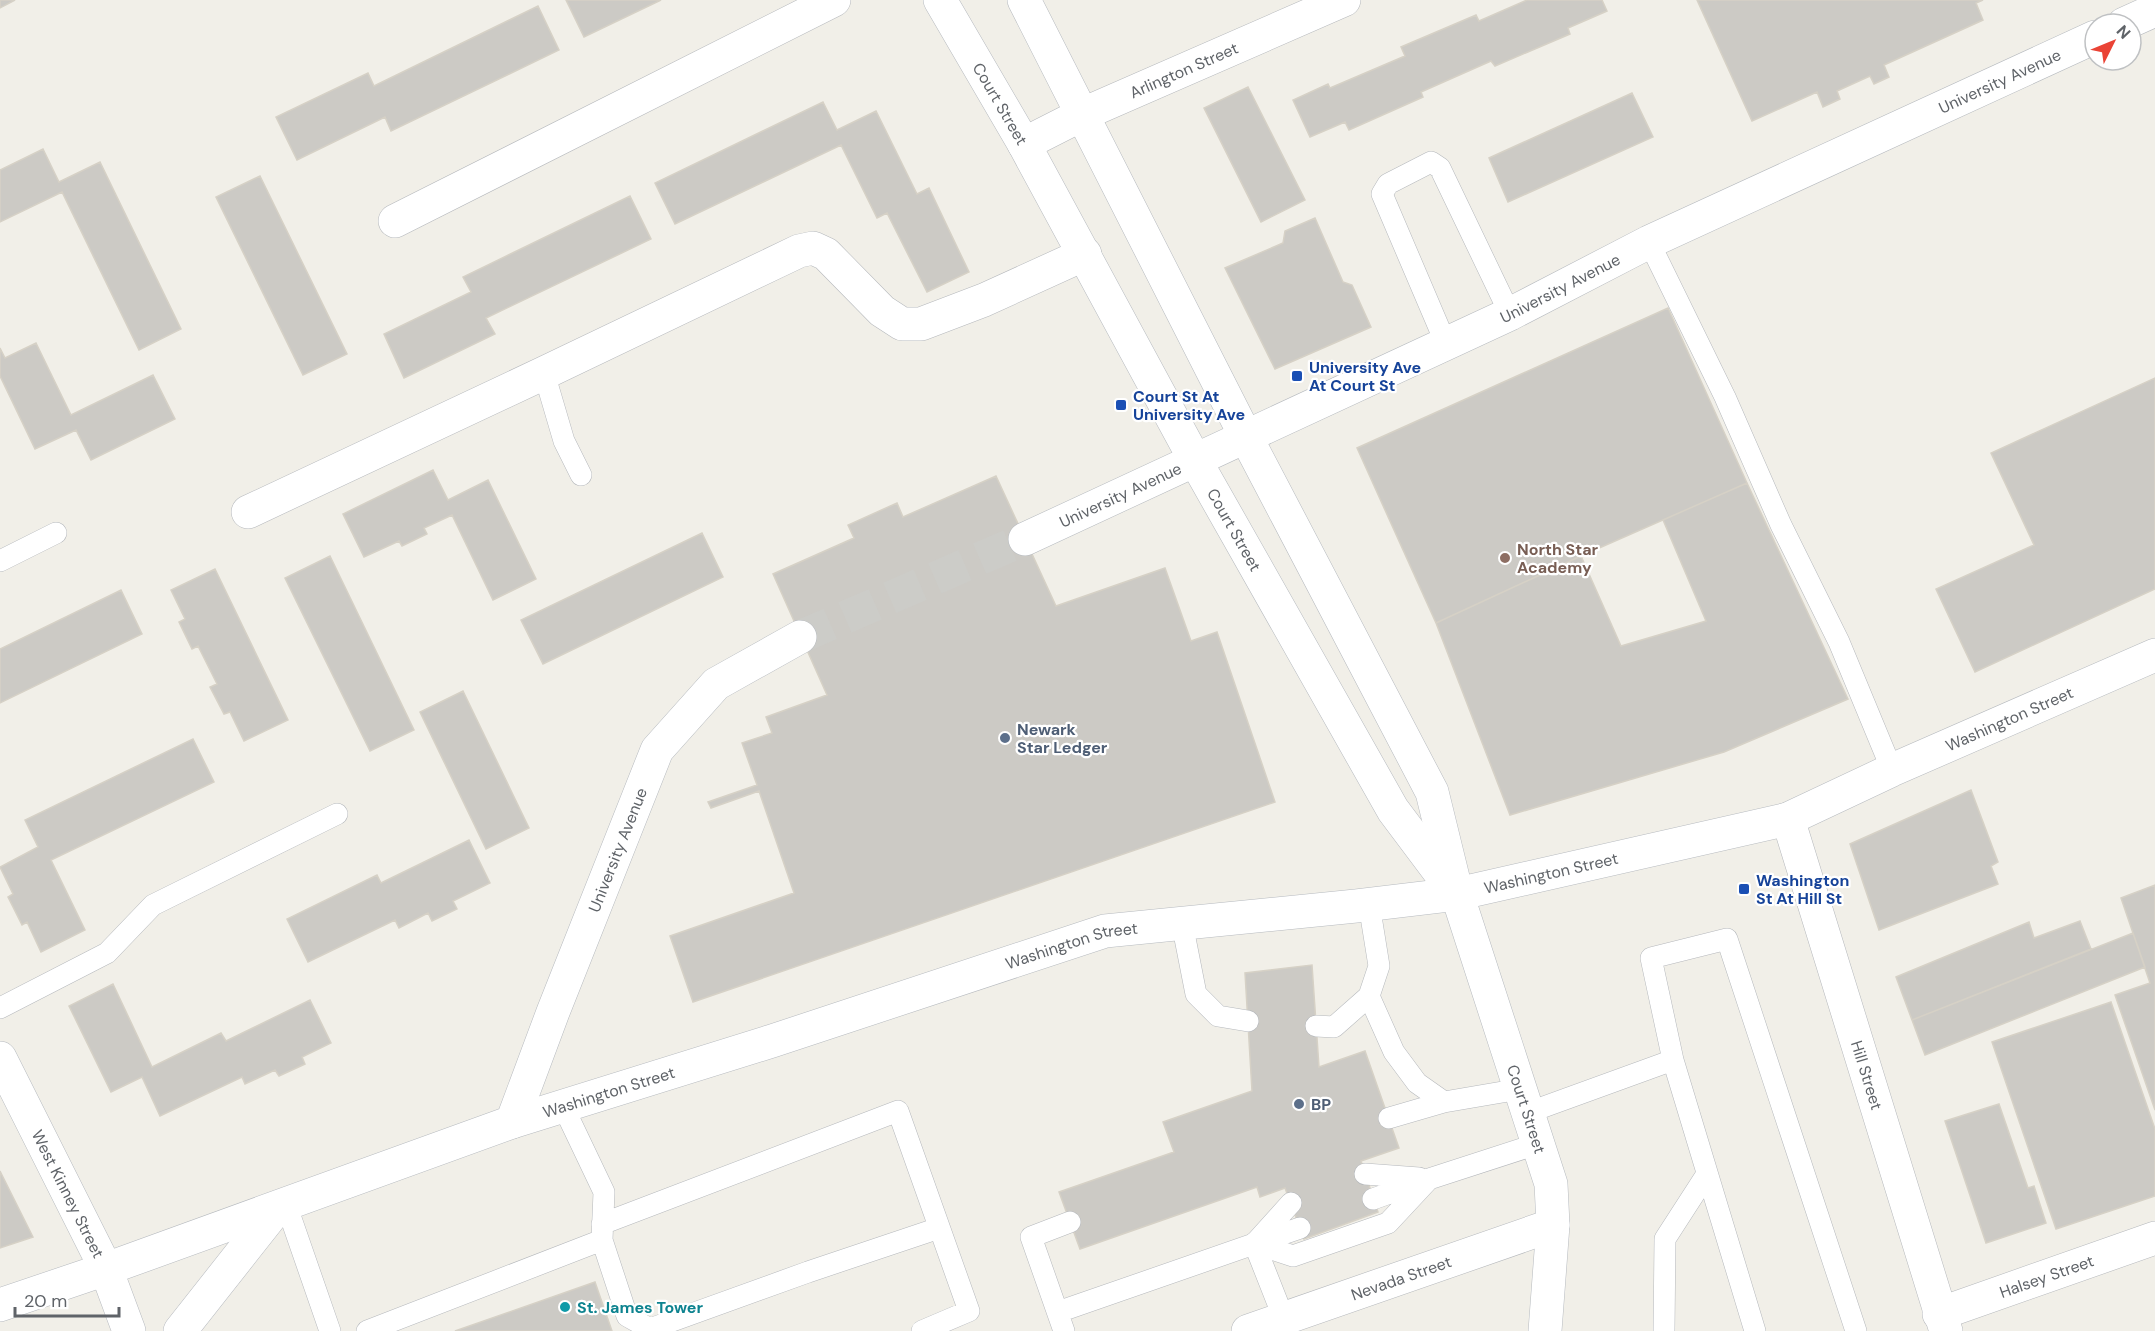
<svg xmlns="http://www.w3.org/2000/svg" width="2155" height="1331" font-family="'DM Sans',sans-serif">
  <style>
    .building { fill: #cccac5; stroke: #d6d1c6; stroke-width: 1.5 }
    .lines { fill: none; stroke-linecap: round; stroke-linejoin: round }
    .secondary-tunnel { stroke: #ccccc8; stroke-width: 33; stroke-dasharray: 33 16; stroke-linecap: butt }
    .lane-casing { stroke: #b5b8bc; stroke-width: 22 }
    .street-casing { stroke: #b5b8bc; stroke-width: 34 }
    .secondary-casing { stroke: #b6babf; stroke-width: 34 }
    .lane { stroke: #fff; stroke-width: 21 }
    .street { stroke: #fff; stroke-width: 33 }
    .secondary { stroke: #fff; stroke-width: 33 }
    .transit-dot { fill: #1a4fb4; stroke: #fff; stroke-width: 2 }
    .education-dot { fill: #8d6e63; stroke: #fff; stroke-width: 2 }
    .service-dot { fill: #5c6f8a; stroke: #fff; stroke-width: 2 }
    .culture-dot { fill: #0f9aa8; stroke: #fff; stroke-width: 2 }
    .labels { text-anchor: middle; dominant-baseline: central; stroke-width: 4.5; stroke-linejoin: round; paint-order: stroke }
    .street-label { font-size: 16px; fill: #5f6368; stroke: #fff }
    .transit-label { font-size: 16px; font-weight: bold; fill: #164399; stroke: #fff; text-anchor: start }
    .education-label { font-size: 16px; font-weight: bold; fill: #785e54; stroke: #fff; text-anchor: start }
    .service-label { font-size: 16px; font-weight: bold; fill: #4e5e75; stroke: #fff; text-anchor: start }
    .culture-label { font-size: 16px; font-weight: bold; fill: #0d838f; stroke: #fff; text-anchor: start }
  </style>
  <rect width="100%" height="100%" fill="#f1efe8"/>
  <!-- building -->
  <path class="building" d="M 0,0 L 15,0 L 0,8 Z
    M 566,0 L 661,0 L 584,37 Z
    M 1527,0 L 1602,0 L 1607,11 L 1568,28 L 1570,34 L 1495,66 L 1491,61 L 1421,92 L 1423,97 L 1349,130 L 1345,122 L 1310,137 L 1293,100 L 1328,84 L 1330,88 L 1405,56 L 1401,47 L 1476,15 L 1479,21 Z
    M 1697,0 L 1983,0 L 1976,3 L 1983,20 L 1884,65 L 1889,77 L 1874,84 L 1870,76 L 1837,91 L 1840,99 L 1823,107 L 1817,92 L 1752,121 Z
    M 538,6 L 559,50 L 391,131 L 385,117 L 297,160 L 276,117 L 368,73 L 374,86 Z
    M 1248,87 L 1305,200 L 1261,222 L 1204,108 Z
    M 1632,93 L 1653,137 L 1508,202 L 1489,158 Z
    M 823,102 L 837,130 L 876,111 L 917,194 L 929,188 L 969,272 L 927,292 L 887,213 L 877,218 L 841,145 L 675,224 L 655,183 Z
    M 43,149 L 59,182 L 100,162 L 181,329 L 139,350 L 62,192 L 0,222 L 0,170 Z
    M 260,176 L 347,354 L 303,375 L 216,197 Z
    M 630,196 L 651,239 L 486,318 L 495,334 L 404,378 L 384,334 L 471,292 L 463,277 Z
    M 1315,218 L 1343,282 L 1352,285 L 1371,327 L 1275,369 L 1225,268 L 1283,243 L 1285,231 Z
    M 1668,308 L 1747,483 L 1581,556 L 1436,623 L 1357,448 Z
    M 36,343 L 71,415 L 153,375 L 175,419 L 91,460 L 76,430 L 35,449 L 0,376 L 0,348 L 5,358 Z
    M 2155,378 L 2155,589 L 1975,672 L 1936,589 L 2034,545 L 1991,453 Z
    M 433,470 L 448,500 L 488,480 L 536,579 L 493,600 L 452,515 L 424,528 L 427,534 L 402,546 L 399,541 L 364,557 L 343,514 Z
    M 996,476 L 1056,606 L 1165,568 L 1191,641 L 1217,632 L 1275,802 L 693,1002 L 670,936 L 794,893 L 759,791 L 711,808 L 708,802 L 757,785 L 742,743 L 772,733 L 766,717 L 827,695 L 773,574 L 854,538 L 848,525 L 897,503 L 903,517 Z
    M 1747,483 L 1848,699 L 1724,752 L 1510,815 L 1436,623 L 1581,556 L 1621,646 L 1706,621 L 1663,520 Z
    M 702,533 L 723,577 L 543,664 L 521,620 Z
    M 330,556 L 414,730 L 370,751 L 285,578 Z
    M 215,569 L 288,720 L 244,741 L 230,712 L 224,714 L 210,687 L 217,684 L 198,646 L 192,649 L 179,622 L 185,619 L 171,590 Z
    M 121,590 L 142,634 L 0,703 L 0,649 Z
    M 463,691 L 529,828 L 486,849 L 420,712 Z
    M 193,739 L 214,782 L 51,860 L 85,930 L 41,952 L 27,922 L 22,925 L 8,897 L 13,894 L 0,867 L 38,847 L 25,820 Z
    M 1971,790 L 1998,862 L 1991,866 L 1998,884 L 1879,930 L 1850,844 Z
    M 469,840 L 490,883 L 453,901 L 457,909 L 432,921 L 428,913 L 399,928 L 395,920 L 308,962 L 287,919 L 377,875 L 381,883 Z
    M 2155,885 L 2155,1110 L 2115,995 L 2150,983 L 2121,898 Z
    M 2080,921 L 2091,949 L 1912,1020 L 1896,977 L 2029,922 L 2034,938 Z
    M 2133,933 L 2145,967 L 1925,1055 L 1912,1020 Z
    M 1312,965 L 1319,1067 L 1365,1051 L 1399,1148 L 1361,1161 L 1378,1212 L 1304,1239 L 1285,1188 L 1260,1197 L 1257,1187 L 1080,1249 L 1059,1192 L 1174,1152 L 1163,1122 L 1252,1091 L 1245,973 Z
    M 113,984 L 152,1067 L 221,1033 L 226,1041 L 310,1000 L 331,1043 L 302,1057 L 305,1064 L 279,1076 L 275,1070 L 245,1084 L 242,1077 L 160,1116 L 142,1077 L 111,1092 L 69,1006 Z
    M 2111,1002 L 2155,1129 L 2155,1196 L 2056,1229 L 1992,1042 Z
    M 1999,1104 L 2028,1188 L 2034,1186 L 2046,1223 L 1986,1243 L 1945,1121 Z
    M 0,1171 L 33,1237 L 0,1248 Z
    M 595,1282 L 612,1331 L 455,1331 Z"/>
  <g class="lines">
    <!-- secondary-tunnel -->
    <path class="secondary-tunnel" d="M 800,637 L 1025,539"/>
    <defs>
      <path id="lane" d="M 1649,242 L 1725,397 L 1781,525 L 1839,642 L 1892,770
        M 1446,344 L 1382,194 L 1388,184 L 1431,162 L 1440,168 L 1510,314
        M 544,373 L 564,441 L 581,475
        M 0,561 L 56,533
        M 1182,923 L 1196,994 L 1218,1016 L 1248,1021
        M 1369,996 L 1394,1052 L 1417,1083 L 1444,1102 L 1520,1089
        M 0,1008 L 107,953 L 153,905 L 337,814
        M 1316,1026 L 1334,1027 L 1369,996 L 1379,966 L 1369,904
        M 1527,1113 L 1673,1060
        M 1389,1118 L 1444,1102
        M 1365,1174 L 1419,1178
        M 1373,1199 L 1429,1179 L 1537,1144
        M 286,1204 L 330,1331
        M 602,1224 L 898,1111 L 969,1311 L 922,1331
        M 602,1240 L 627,1316 L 650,1329 L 808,1272 L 939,1228
        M 1254,1243 L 1293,1256 L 1388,1223 L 1429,1179
        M 1254,1243 L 1284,1319
        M 1255,1243 L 1291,1203
        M 1058,1312 L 1300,1228
        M 367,1331 L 602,1240 L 604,1192 L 563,1106
        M 1064,1331 L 1031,1237 L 1070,1222
        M 1664,1331 L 1665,1239 L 1707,1174
        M 1755,1331 L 1673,1060 L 1651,958 L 1727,939 L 1856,1331"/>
      <g id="street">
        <path id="s1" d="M 1024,144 L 1083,114 L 1344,0"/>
        <path d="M 395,221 L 834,0"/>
        <path d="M 248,512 L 544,373 L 799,251 L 813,248 L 826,254 L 882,311 L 902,324 L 921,324 L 984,300 L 1085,254"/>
        <path id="s2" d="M 1788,819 L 1946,1331"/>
        <path id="s3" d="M 1939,1314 L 2155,1238"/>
        <path id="s4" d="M 1248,1331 L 1553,1225"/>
      </g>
      <g id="secondary">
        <path id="s5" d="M 940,0 L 1024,144 L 1195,460 L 1393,810 L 1447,882"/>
        <path id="s6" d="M 1024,0 L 1246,437 L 1432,792 L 1457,894 L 1551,1184 L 1553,1225 L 1545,1331"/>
        <path d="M 2124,24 L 2155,10"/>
        <path id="s7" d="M 1025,539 L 1510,314 L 1649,242 L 2095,37"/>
        <path id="s8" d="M 0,1058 L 106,1269 L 129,1331"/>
        <path id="s9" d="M 512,1122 L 553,1012 L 657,750 L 716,684 L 800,637"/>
        <path id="s10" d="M 0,1305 L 106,1269 L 512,1122 L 772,1041 L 1105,931 L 1356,906 L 1457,894 L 1788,819 L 1892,770 L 2155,655"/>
        <path d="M 180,1331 L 277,1208"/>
      </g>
    </defs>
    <!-- lane casing -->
    <use href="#lane" class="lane-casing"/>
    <!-- street casing -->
    <use href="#street" class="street-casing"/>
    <!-- secondary casing -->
    <use href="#secondary" class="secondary-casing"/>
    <!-- lane -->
    <use href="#lane" class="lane"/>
    <!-- street -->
    <use href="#street" class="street"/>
    <!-- secondary -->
    <use href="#secondary" class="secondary"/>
  </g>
  <!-- markers -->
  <g class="transit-dot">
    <rect x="1291" y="370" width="12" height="12" rx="3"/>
    <rect x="1115" y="399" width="12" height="12" rx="3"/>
    <rect x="1738" y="883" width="12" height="12" rx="3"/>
  </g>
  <circle class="education-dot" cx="1505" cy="558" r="6"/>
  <g class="service-dot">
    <circle cx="1005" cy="738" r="6"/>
    <circle cx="1299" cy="1104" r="6"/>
  </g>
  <circle class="culture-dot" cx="565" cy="1307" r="6"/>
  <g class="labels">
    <!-- street labels -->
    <g class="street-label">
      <text stroke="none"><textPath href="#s1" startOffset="176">Arlington Street</textPath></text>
      <text stroke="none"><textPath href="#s7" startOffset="1077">University Avenue</textPath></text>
      <text stroke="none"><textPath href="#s5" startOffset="120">Court Street</textPath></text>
      <text stroke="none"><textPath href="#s7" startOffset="591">University Avenue</textPath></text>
      <text stroke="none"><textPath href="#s7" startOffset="105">University Avenue</textPath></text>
      <text stroke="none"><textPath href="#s5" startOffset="606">Court Street</textPath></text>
      <text stroke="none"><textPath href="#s10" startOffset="2103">Washington Street</textPath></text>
      <text stroke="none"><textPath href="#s9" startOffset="292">University Avenue</textPath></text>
      <text stroke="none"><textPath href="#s10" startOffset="1617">Washington Street</textPath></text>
      <text stroke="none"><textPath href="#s10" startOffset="1131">Washington Street</textPath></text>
      <text stroke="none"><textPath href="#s2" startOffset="268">Hill Street</textPath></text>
      <text stroke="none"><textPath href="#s10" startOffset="645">Washington Street</textPath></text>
      <text stroke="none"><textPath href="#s6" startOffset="1222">Court Street</textPath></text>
      <text stroke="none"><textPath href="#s8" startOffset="152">West Kinney Street</textPath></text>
      <text stroke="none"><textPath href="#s3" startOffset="114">Halsey Street</textPath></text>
      <text stroke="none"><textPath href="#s4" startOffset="162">Nevada Street</textPath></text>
    </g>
    <!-- transit labels -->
    <g class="transit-label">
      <text x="1309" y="367">University Ave<tspan x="1309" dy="18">At Court St</tspan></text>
      <text x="1133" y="396">Court St At<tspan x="1133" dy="18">University Ave</tspan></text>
      <text x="1756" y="880">Washington<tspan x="1756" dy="18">St At Hill St</tspan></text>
    </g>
    <!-- education labels -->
    <g class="education-label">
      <text x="1517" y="549">North Star<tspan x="1517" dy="18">Academy</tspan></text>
    </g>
    <!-- service labels -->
    <g class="service-label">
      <text x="1017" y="729">Newark<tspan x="1017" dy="18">Star Ledger</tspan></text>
      <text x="1311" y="1104">BP</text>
    </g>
    <!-- culture labels -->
    <g class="culture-label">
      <text x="577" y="1307">St. James Tower</text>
    </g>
  </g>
  <!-- north arrow -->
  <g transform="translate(2113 42) rotate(47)"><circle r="28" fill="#ffffff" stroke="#bfc1c3" stroke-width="1.5"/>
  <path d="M0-4.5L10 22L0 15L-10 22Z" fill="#ea4335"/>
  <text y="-9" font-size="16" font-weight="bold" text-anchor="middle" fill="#5f6368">N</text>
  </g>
  <!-- scale -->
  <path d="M15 1307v9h104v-9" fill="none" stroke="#5f6368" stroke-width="3"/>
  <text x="24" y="1307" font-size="18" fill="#5f6368" stroke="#ffffff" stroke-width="4.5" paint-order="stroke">20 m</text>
</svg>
